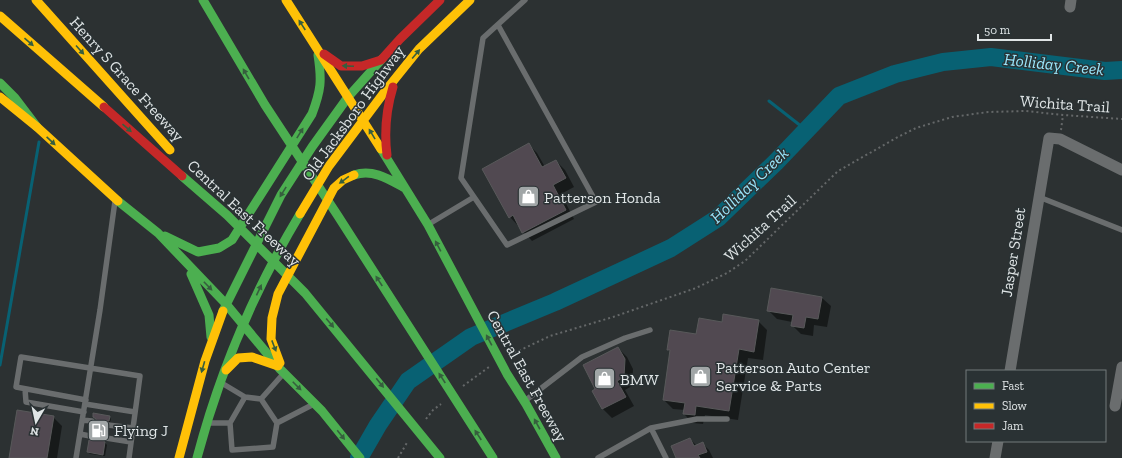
<svg xmlns="http://www.w3.org/2000/svg" width="1122" height="458" font-family="'Zilla Slab',serif">
  <style>
    .shadow { fill: #0007 }
    .lines { fill: none; stroke-linecap: round; stroke-linejoin: round }
    .stream { stroke: #086173; stroke-width: 3 }
    .river { stroke: #086173; stroke-width: 18 }
    .building { fill: #514951; stroke: #58595a }
    .path { stroke: #656869; stroke-width: 2; stroke-dasharray: 2 3; stroke-linecap: butt }
    .lane { stroke: #6a6d6e; stroke-width: 5.5 }
    .street { stroke: #6a6d6e; stroke-width: 11 }
    .fast { stroke: #4caf50; stroke-width: 9 }
    .slow { stroke: #ffc107; stroke-width: 9 }
    .jam { stroke: #c62828; stroke-width: 9 }
    .oneway { fill: #365e3e }
    .labels { text-anchor: middle; dominant-baseline: central; stroke-width: 3; stroke-linejoin: round; paint-order: stroke }
    .street-label { font-size: 16px; fill: #e0e5e6; stroke: #2a3234 }
    .poi-label { font-size: 16px; fill: #e0e5e6; stroke: #2a3234; text-anchor: start }
    .water-label { font-size: 17px; font-style: italic; fill: #9ae6fb; stroke: #2a3234 }
  </style>
  <rect width="100%" height="100%" fill="#2c3132"/>
  <!-- shadow -->
  <path class="shadow" d="M 529,145 L 537,153 L 545,167 L 556,161 L 565,170 L 574,187 L 561,194 L 574,219 L 532,241 L 510,217 Z
    M 822,298 L 831,306 L 827,327 L 814,325 L 813,336 L 801,334 L 792,325 L 792,322 L 777,319 L 768,310 Z
    M 758,321 L 767,330 L 763,360 L 748,358 L 738,420 L 705,415 L 703,424 L 693,423 L 684,414 L 685,410 L 673,409 L 664,400 L 671,352 L 668,350 L 723,323 Z
    M 618,348 L 627,357 L 633,369 L 632,386 L 625,390 L 634,406 L 612,418 L 603,409 L 594,391 L 597,389 Z
    M 53,417 L 62,426 L 57,458 L 10,458 Z
    M 109,417 L 111,419 L 110,422 L 108,423 L 105,426 L 106,429 L 109,432 L 108,436 L 105,437 L 103,440 L 107,445 L 105,456 L 90,454 L 88,452 L 94,440 L 94,434 Z
    M 690,439 L 697,446 L 702,443 L 709,450 L 713,458 L 678,458 Z"/>
  <g class="lines">
    <!-- stream -->
    <path class="stream" d="M 769,101 L 806,130
      M 0,365 L 39,142"/>
    <!-- river -->
    <path class="river" d="M 359,458 L 378,425 L 408,381 L 471,337 L 555,302 L 671,248 L 718,218 L 776,162 L 839,96 L 895,74 L 943,62 L 991,57 L 1105,71 L 1122,70"/>
  </g>
  <!-- building -->
  <path class="building" d="M 529,143 L 542,167 L 556,160 L 566,178 L 553,185 L 566,210 L 522,233 L 513,215 L 509,218 L 482,169 Z
    M 771,288 L 822,297 L 818,319 L 806,317 L 804,328 L 791,326 L 793,315 L 767,311 Z
    M 723,314 L 759,320 L 754,352 L 739,349 L 729,411 L 696,406 L 695,415 L 683,414 L 685,403 L 663,400 L 670,350 L 667,350 L 670,330 L 696,334 L 699,318 L 722,322 Z
    M 618,347 L 625,359 L 624,377 L 617,381 L 626,397 L 602,409 L 592,391 L 595,389 L 583,365 Z
    M 17,410 L 54,416 L 47,458 L 9,458 Z
    M 93,413 L 110,416 L 109,421 L 106,421 L 104,424 L 104,427 L 107,429 L 107,434 L 103,435 L 102,438 L 103,441 L 105,442 L 103,455 L 87,452 L 89,440 L 93,439 L 94,436 L 93,433 L 90,432 L 91,425 L 94,425 L 96,422 L 96,419 L 93,417 Z
    M 690,438 L 694,446 L 703,442 L 707,452 L 698,455 L 700,458 L 676,458 L 671,446 Z"/>
  <g class="lines">
    <!-- path -->
    <path class="path" d="M 1061,130 L 1063,115
      M 510,355 L 550,336 L 613,317 L 696,288 L 727,273 L 745,261 L 838,171 L 898,137 L 916,128 L 952,117 L 988,112 L 1026,111 L 1063,115 L 1122,119
      M 463,386 L 489,367
      M 426,419 L 433,410 L 441,404
      M 398,458 L 408,441"/>
    <!-- lane -->
    <path class="lane" d="M 498,25 L 596,202 L 507,245 L 461,178 L 483,38 L 525,0
      M 1039,197 L 1122,230
      M 429,224 L 474,197
      M 220,382 L 245,397
      M 25,389 L 26,402 L 84,412
      M 261,399 L 284,373
      M 86,400 L 16,387 L 21,357 L 140,376 L 129,458
      M 526,400 L 582,357 L 625,338 L 650,330
      M 85,404 L 135,412
      M 82,420 L 92,421
      M 207,423 L 230,423 L 232,450 L 273,447 L 277,423 L 312,405
      M 230,423 L 245,397 L 261,399 L 277,423
      M 108,425 L 133,428
      M 651,428 L 666,458
      M 80,434 L 90,436
      M 106,438 L 131,442
      M 76,458 L 100,310 L 115,201
      M 598,458 L 651,428 L 697,419 L 727,419"/>
    <!-- street -->
    <path class="street" d="M 1070,7 L 1071,0
      M 1010,371 L 1049,138 L 1060,139 L 1122,170
      M 1115,406 L 1122,367
      M 995,458 L 998,441"/>
    <!-- fast -->
    <path class="fast" d="M 203,0 L 265,105 L 338,216 L 493,458
      M 0,83 L 15,98 L 37,127
      M 381,149 L 428,225 L 507,374 L 526,404 L 556,458
      M 354,175 C 372,169 387,178 403,187
      M 182,176 L 227,215 L 305,293 L 440,458
      M 118,201 L 158,233 L 226,304 L 280,369 L 322,411 L 360,458
      M 165,236 L 198,252 L 219,248 L 232,240 L 312,114 C 321,90 322,81 318,55
      M 191,274 L 209,315 L 211,337
      M 223,311 L 281,195 L 312,147 L 348,97 L 382,59
      M 197,458 C 219,374 255,289 300,214"/>
    <!-- slow -->
    <path class="slow" d="M 36,0 L 170,150
      M 286,0 L 381,149
      M 0,16 L 104,107
      M 0,97 L 37,127 L 118,201
      M 300,214 L 329,166 L 386,90 L 419,49 L 470,0
      M 280,363 L 271,339 L 272,318 L 278,294 L 334,188 L 343,180 L 354,175
      M 226,370 L 238,358 L 252,357 L 278,366
      M 179,458 L 205,361 L 223,311"/>
    <!-- jam -->
    <path class="jam" d="M 324,54 L 341,66 L 362,66 L 381,60
      M 382,59 L 400,39 L 440,0
      M 104,107 L 182,176
      M 387,155 C 384,131 386,110 393,87"/>
  </g>
  <!-- one-way arrows -->
  <defs><path id="oneway-solid" d="M-6-.8H1V-3.2L6.5 0L1 3.2V.8H-6Z"/></defs>
  <g class="oneway">
    <use href="#oneway-solid" transform="translate(302 25) rotate(-123)"/>
    <use href="#oneway-solid" transform="translate(29 42) rotate(41)"/>
    <use href="#oneway-solid" transform="translate(80 50) rotate(48)"/>
    <use href="#oneway-solid" transform="translate(416 54) rotate(-50)"/>
    <use href="#oneway-solid" transform="translate(348 66) rotate(-178)"/>
    <use href="#oneway-solid" transform="translate(246 74) rotate(-120)"/>
    <use href="#oneway-solid" transform="translate(127 128) rotate(41)"/>
    <use href="#oneway-solid" transform="translate(300 133) rotate(-58)"/>
    <use href="#oneway-solid" transform="translate(372 134) rotate(-121)"/>
    <use href="#oneway-solid" transform="translate(51 141) rotate(43)"/>
    <use href="#oneway-solid" transform="translate(344 180) rotate(144)"/>
    <use href="#oneway-solid" transform="translate(283 192) rotate(122)"/>
    <use href="#oneway-solid" transform="translate(438 246) rotate(-118)"/>
    <use href="#oneway-solid" transform="translate(379 281) rotate(-123)"/>
    <use href="#oneway-solid" transform="translate(208 286) rotate(46)"/>
    <use href="#oneway-solid" transform="translate(259 290) rotate(-65)"/>
    <use href="#oneway-solid" transform="translate(330 323) rotate(50)"/>
    <use href="#oneway-solid" transform="translate(489 340) rotate(-118)"/>
    <use href="#oneway-solid" transform="translate(274 346) rotate(69)"/>
    <use href="#oneway-solid" transform="translate(203 367) rotate(106)"/>
    <use href="#oneway-solid" transform="translate(442 378) rotate(-123)"/>
    <use href="#oneway-solid" transform="translate(380 383) rotate(51)"/>
    <use href="#oneway-solid" transform="translate(297 386) rotate(45)"/>
    <use href="#oneway-solid" transform="translate(537 424) rotate(-119)"/>
    <use href="#oneway-solid" transform="translate(341 435) rotate(51)"/>
    <use href="#oneway-solid" transform="translate(478 435) rotate(-123)"/>
  </g>
  <!-- icons -->
  <defs>
    <symbol id="shop-square" viewBox="-11 -11 22 22"><rect x="-9" y="-9" width="18" height="18" rx="4" fill="#a1a6a7" stroke="#2a3234"/><path d="M-5-2.5h2.3a2.7 3.5 0 0 1 5.4 0H5L5.5 6h-11ZM-1.5-2.5h3a1.5 2.3 0 0 0-3 0Z" fill="#fff"/></symbol>
    <symbol id="fuel-square" viewBox="-11 -11 22 22"><rect x="-9" y="-9" width="18" height="18" rx="4" fill="#a1a6a7" stroke="#2a3234"/><path d="M-5.5-6h7V0h2V4h1.3V-2.5L3-4.5l.8-.8L6-3V5H2.5V1h-1V6h-7ZM-4.2-4.7v3.2H.2V-4.7Z" fill="#fff"/></symbol>
  </defs>
  <g fill-rule="evenodd">
    <use href="#shop-square" x="516" y="184" width="25" height="25"/>
    <use href="#shop-square" x="688" y="364" width="25" height="25"/>
    <use href="#shop-square" x="592" y="366" width="25" height="25"/>
    <use href="#fuel-square" x="86" y="418" width="25" height="25"/>
  </g>
  <g class="labels">
    <!-- street labels -->
    <g class="street-label">
      <text transform="translate(127 79) rotate(48)">Henry S Grace Freeway</text>
      <text transform="translate(1065 104) rotate(4)">Wichita Trail</text>
      <text transform="translate(353 113) rotate(-54)">Old Jacksboro Highway</text>
      <text transform="translate(244 213) rotate(43)">Central East Freeway</text>
      <text transform="translate(760 228) rotate(-42)">Wichita Trail</text>
      <text transform="translate(1013 252) rotate(-81)">Jasper Street</text>
      <text transform="translate(527 376) rotate(61)">Central East Freeway</text>
    </g>
    <!-- poi labels -->
    <g class="poi-label">
      <text x="544" y="197">Patterson Honda</text>
      <text x="716" y="367">Patterson Auto Center<tspan x="716" dy="18">Service &amp; Parts</tspan></text>
      <text x="620" y="379">BMW</text>
      <text x="114" y="430">Flying J</text>
    </g>
    <!-- water labels -->
    <g class="water-label">
      <text transform="translate(1054 64) rotate(6)">Holliday Creek</text>
      <text transform="translate(749 185) rotate(-44)">Holliday Creek</text>
    </g>
  </g>
  <!-- legend -->
  <rect x="966" y="370" width="140" height="72" fill="#2a3234" stroke="#737a7b"/>
  <rect x="974" y="383" width="20" height="6" fill="#4caf50" stroke="#737a7b"/>
  <text x="1002" y="390" font-size="12" fill="#e0e5e6">Fast</text>
  <rect x="974" y="403" width="20" height="6" fill="#ffc107" stroke="#737a7b"/>
  <text x="1002" y="410" font-size="12" fill="#e0e5e6">Slow</text>
  <rect x="974" y="423" width="20" height="6" fill="#c62828" stroke="#737a7b"/>
  <text x="1002" y="430" font-size="12" fill="#e0e5e6">Jam</text>
  <!-- north arrow -->
  <g transform="translate(36 422) rotate(189)" stroke="#2a3234" stroke-width="3" paint-order="stroke">
  <path d="M0-3L7 15L0 10L-7 15Z" fill="#e0e5e6"/>
  <text y="-6" font-size="11" font-weight="bold" text-anchor="middle" fill="#e0e5e6">N</text>
  </g>
  <!-- scale -->
  <path d="M978 34v6h73v-6" fill="none" stroke="#e0e5e6" stroke-width="2"/>
  <text x="984" y="34" font-size="12" fill="#e0e5e6" stroke="#2a3234" stroke-width="3" paint-order="stroke">50 m</text>
</svg>
